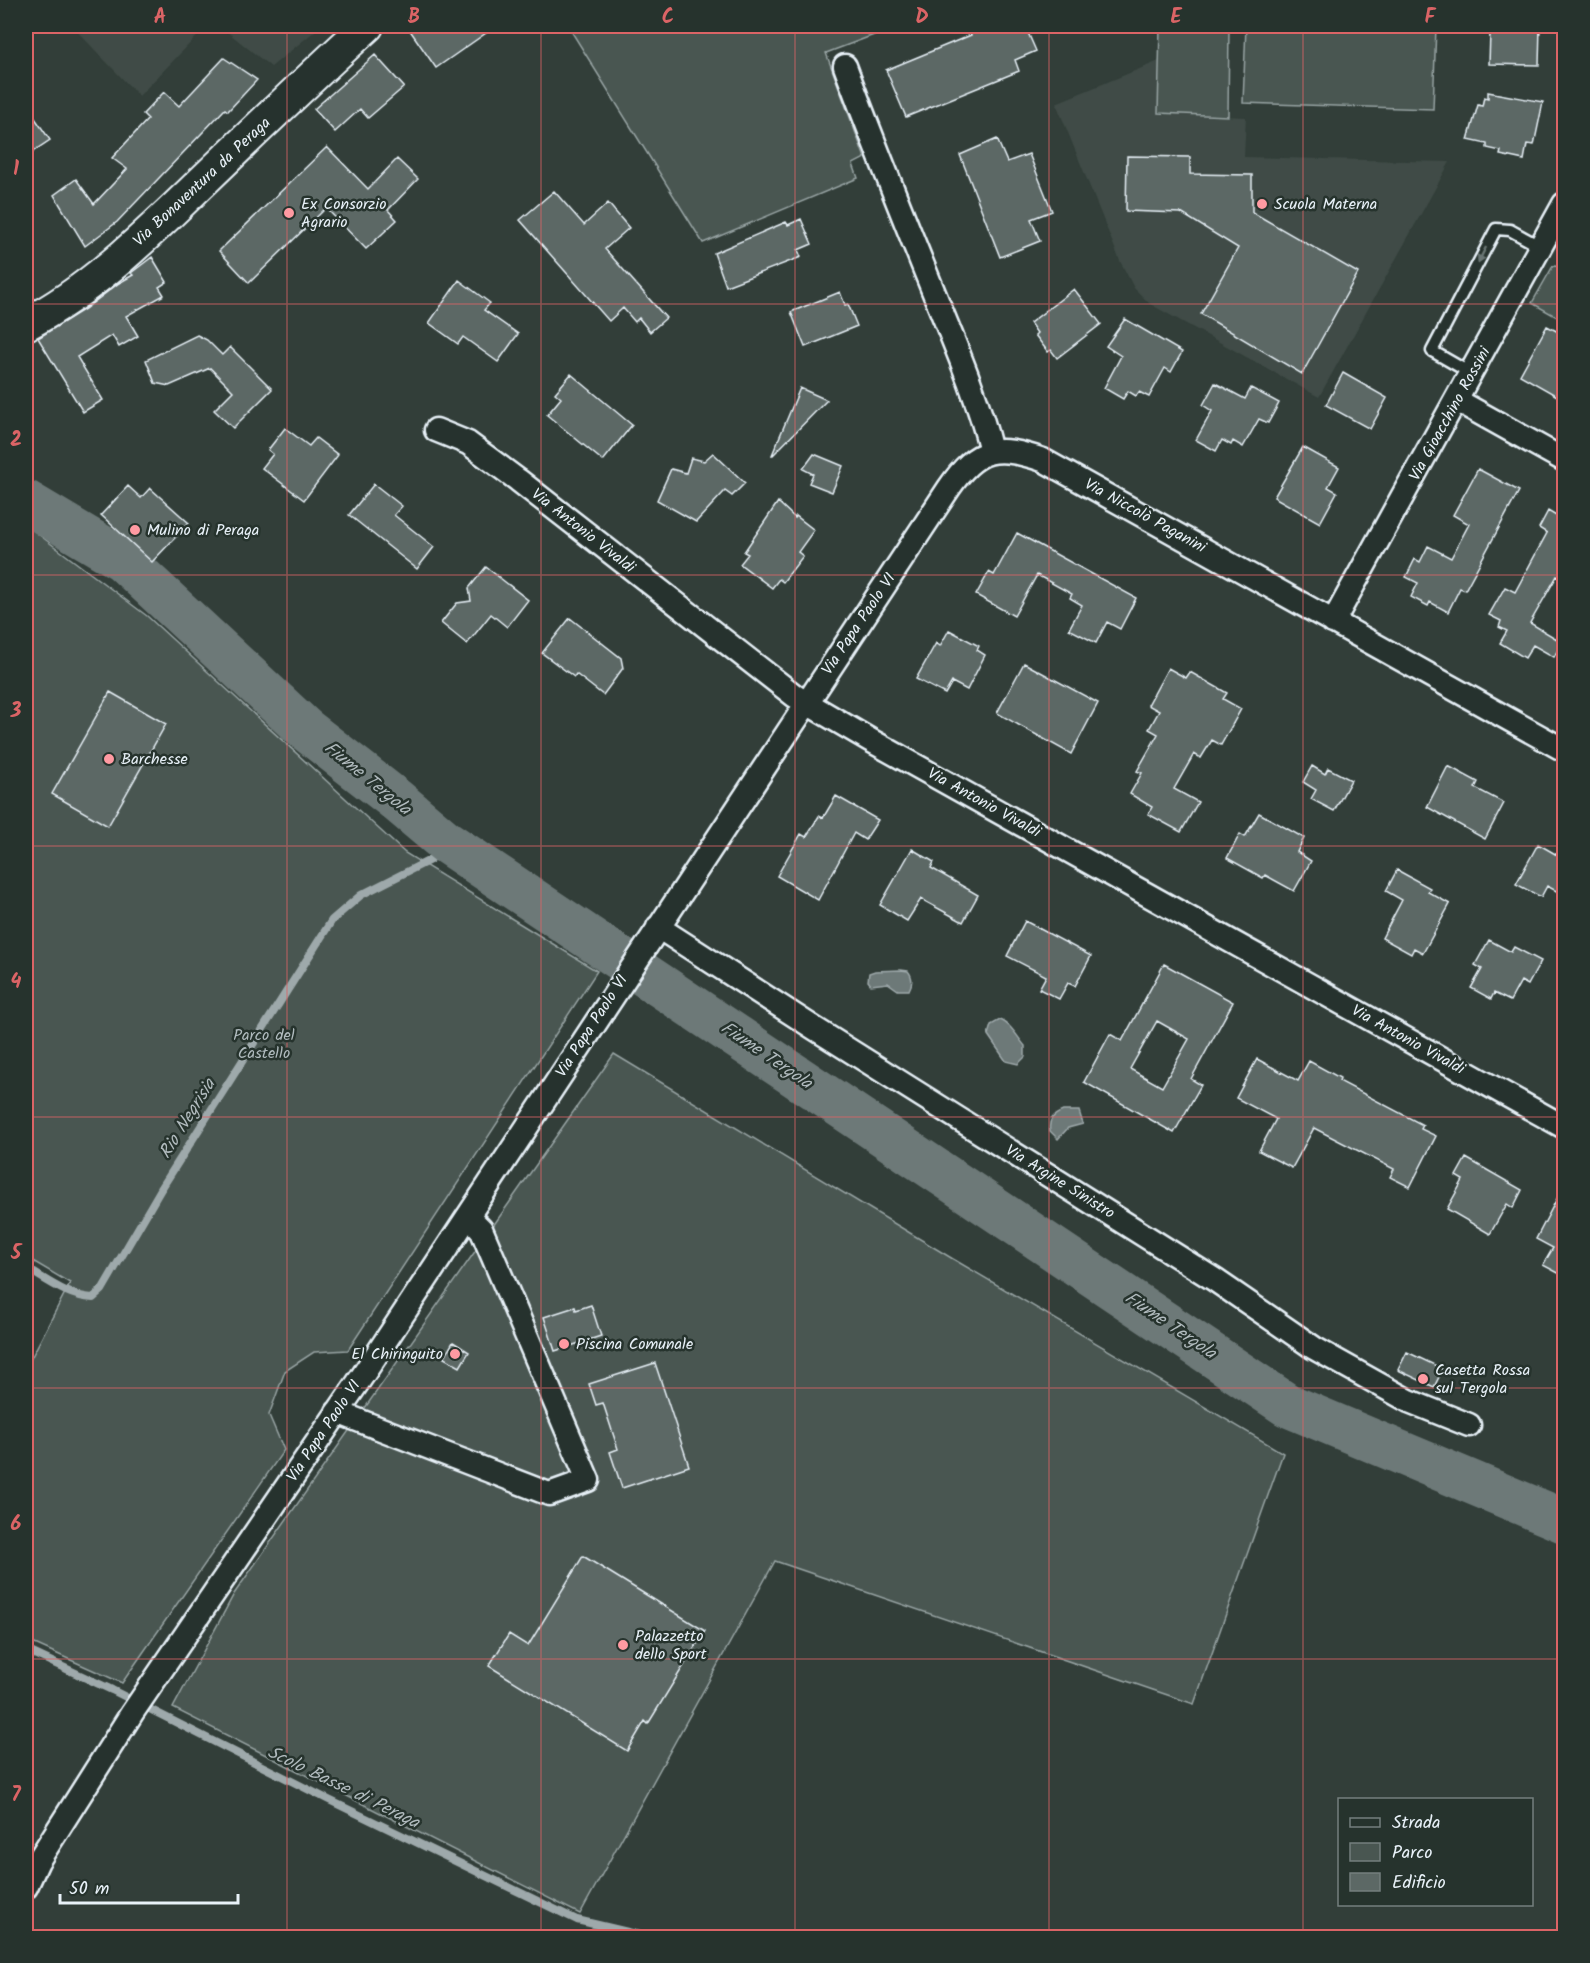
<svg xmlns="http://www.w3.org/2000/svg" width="1590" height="1963" font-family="Kalam,sans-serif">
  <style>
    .built { fill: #3f4b46 }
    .green { fill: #495651; stroke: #98a4a4; stroke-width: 1.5 }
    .water { fill: #6d7978; stroke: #9ea9ab; stroke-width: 1.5 }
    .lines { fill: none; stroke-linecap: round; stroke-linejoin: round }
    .stream { stroke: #9ea9ab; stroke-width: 8 }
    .river { stroke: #6d7978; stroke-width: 44 }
    .building { fill: #5c6865; stroke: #e8f1f8; stroke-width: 1.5; fill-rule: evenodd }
    .lane-casing { stroke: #e8f1f8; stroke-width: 15 }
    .street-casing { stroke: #e8f1f8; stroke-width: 27 }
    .secondary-casing { stroke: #e8f1f8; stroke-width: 36 }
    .lane { stroke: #26332d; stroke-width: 10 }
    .street { stroke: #26332d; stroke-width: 22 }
    .secondary { stroke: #26332d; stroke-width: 32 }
    .oneway { fill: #6a7674 }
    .grid { fill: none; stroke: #db6466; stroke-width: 1.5; stroke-opacity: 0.55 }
    .poi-dot { fill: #ff9aa2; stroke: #26332d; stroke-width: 2 }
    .labels { text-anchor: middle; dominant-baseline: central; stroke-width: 5; stroke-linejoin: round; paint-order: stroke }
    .street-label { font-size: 16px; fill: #e8f1f8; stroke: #26332d }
    .poi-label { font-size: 16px; fill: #e8f1f8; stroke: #26332d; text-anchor: start }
    .park-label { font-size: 16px; fill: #b0bbbe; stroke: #26332d }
    .water-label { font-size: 18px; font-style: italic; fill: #b1bbbe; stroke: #26332d }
    .neatline { fill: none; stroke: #db6466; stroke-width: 2 }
    .grid-label { font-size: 20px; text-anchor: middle; font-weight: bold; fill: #db6466 }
  </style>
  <rect width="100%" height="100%" fill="#323e39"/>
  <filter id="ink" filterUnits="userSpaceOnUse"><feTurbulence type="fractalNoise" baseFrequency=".0167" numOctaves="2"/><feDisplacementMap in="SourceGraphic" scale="12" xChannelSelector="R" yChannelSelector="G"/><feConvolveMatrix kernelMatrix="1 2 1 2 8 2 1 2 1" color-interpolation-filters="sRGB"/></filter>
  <g filter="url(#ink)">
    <!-- built -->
    <path class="built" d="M 72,26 L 207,26 L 139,96 Z
      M 220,26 L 321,26 L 271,67 Z
      M 1159,61 L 1159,113 L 1246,117 L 1244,157 L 1450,162 L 1319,397 L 1150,304 L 1134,288 L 1120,261 L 1056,103 Z"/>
    <!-- green -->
    <path class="green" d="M 568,26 L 898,26 L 826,53 L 865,158 L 853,164 L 858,178 L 703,243 Z
      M 1160,26 L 1229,26 L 1228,116 L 1158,113 Z
      M 1246,26 L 1436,26 L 1433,109 L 1243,103 Z
      M 1553,266 L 1564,267 L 1564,321 L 1532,303 Z
      M 26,525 L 147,616 L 405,853 L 597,971 L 348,1350 L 314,1352 L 285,1371 L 269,1415 L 284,1450 L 122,1683 L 26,1640 L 26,1368 L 70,1283 L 26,1257 Z
      M 614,1054 L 953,1259 L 1283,1453 L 1194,1704 L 775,1561 L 580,1914 L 173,1708 L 234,1594 Z"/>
    <!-- water -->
    <path class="water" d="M 901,970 L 908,971 C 913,977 913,983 909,990 L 898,990 L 888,983 L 871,985 L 868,981 L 869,973 L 875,971 Z
      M 1000,1020 C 1010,1023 1018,1038 1025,1046 L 1025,1057 L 1018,1064 L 1006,1061 L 988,1035 L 991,1025 Z
      M 1063,1111 L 1079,1111 L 1083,1124 L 1068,1128 L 1058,1139 L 1050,1131 C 1048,1120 1053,1115 1063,1111 Z"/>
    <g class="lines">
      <!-- stream -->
      <path class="stream" d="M 26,1268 C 47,1280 68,1297 93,1298 L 102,1290 L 161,1189 L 332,920 L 361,895 L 430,860 L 446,842
        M 26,1650 L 112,1690 L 329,1800 L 577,1920 L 653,1938"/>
      <!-- river -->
      <path class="river" d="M 26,502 L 122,559 L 305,729 L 395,799 L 446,842 L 1287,1405 L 1564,1521"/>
    </g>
    <!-- building -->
    <path class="building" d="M 407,26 L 496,26 L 436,68 Z
      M 968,26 L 1025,26 L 1036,51 L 1015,60 L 1019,71 L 906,117 L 886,70 L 971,35 Z
      M 1496,26 L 1540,26 L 1539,65 L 1489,64 L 1490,33 L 1496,33 Z
      M 375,55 L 404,87 L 368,118 L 360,109 L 335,132 L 314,109 Z
      M 224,58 L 257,80 L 228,111 L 225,109 L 117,222 L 85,246 L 54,195 L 76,179 L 94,204 L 127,169 L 112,158 L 148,119 L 143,114 L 164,92 L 179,106 Z
      M 1488,92 L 1543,102 L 1534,145 L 1527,144 L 1524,160 L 1500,155 L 1501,151 L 1487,148 L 1487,144 L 1468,140 L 1478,105 L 1482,106 L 1484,97 L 1488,98 Z
      M 26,105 L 50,140 L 26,156 Z
      M 997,139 L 1007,162 L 1029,154 L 1052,211 L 1031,219 L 1040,241 L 1000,257 L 960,155 Z
      M 327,147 L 368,189 L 397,159 L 418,179 L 388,210 L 397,220 L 366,249 L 326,208 L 249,283 L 219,251 Z
      M 1127,156 L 1190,157 L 1190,174 L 1252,175 L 1252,212 L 1358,273 L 1302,374 L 1201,314 L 1238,248 L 1181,213 L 1126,211 Z
      M 554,191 L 584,225 L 608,203 L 629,228 L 605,249 L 666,318 L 650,332 L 639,318 L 635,322 L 623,308 L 609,321 L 520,220 Z
      M 801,219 L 812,244 L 798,250 L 801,257 L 726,286 L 714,253 L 786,222 L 788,225 Z
      M 152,257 L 167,282 L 159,287 L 164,295 L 126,316 L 138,336 L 119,347 L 112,335 L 77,357 L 103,400 L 83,412 L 38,338 L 85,309 L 119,283 L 133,275 L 131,273 Z
      M 459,280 L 490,303 L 484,310 L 518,334 L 498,362 L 463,337 L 458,344 L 429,323 Z
      M 1074,289 L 1101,324 L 1057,358 L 1051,350 L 1048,352 L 1035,335 L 1037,333 L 1030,323 Z
      M 840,292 L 845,305 L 848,304 L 857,326 L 805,347 L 791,312 Z
      M 1125,319 L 1182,352 L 1171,372 L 1165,368 L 1149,397 L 1139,392 L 1136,396 L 1128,391 L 1123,399 L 1104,388 L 1121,356 L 1106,346 Z
      M 1547,326 L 1564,335 L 1564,400 L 1520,375 Z
      M 197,335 L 207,340 L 222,355 L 230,347 L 272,389 L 233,428 L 214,410 L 233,391 L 210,368 L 169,386 L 155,383 L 146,360 Z
      M 1343,373 L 1387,398 L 1370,429 L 1326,405 Z
      M 571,374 L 632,425 L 603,461 L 547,415 L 561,398 L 555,393 Z
      M 1215,383 L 1245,399 L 1251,388 L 1279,403 L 1268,423 L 1259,419 L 1243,447 L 1233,441 L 1231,445 L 1222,440 L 1216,451 L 1196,440 L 1212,411 L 1203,405 Z
      M 800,388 L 827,400 L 773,455 L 772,455 Z
      M 285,428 L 309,446 L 316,438 L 338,455 L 304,500 L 262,468 L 273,454 L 268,450 Z
      M 1303,447 L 1339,467 L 1328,487 L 1337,492 L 1320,523 L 1274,497 Z
      M 713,453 L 745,483 L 732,496 L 725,491 L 696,522 L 657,500 L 671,469 L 686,473 L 691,458 L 704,461 Z
      M 814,454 L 843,466 L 832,492 L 809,483 L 813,474 L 803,469 Z
      M 1478,469 L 1519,491 L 1465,590 L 1460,588 L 1448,612 L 1430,602 L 1428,606 L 1411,597 L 1418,583 L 1406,577 L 1415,559 L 1420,562 L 1428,546 L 1451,558 L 1469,524 L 1453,515 Z
      M 374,484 L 402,506 L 394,515 L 434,547 L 417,569 L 349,515 Z
      M 128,486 L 141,498 L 150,488 L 189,523 L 152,562 L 101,515 Z
      M 1564,500 L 1564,580 L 1557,576 L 1530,623 L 1562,642 L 1554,657 L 1533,645 L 1525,658 L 1500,643 L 1507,631 L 1499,627 L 1501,621 L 1489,615 L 1505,587 L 1515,592 L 1547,533 L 1539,528 L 1548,511 L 1556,516 Z
      M 778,502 L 795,518 L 796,516 L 814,530 L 798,552 L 803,556 L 783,582 L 779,579 L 772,588 L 740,564 L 748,554 L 744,552 Z
      M 1017,533 L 1136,598 L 1120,629 L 1107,622 L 1096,643 L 1069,629 L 1082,605 L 1070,598 L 1072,594 L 1037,575 L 1014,616 L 976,595 L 989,572 L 994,575 Z
      M 486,567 L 528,600 L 507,627 L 491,614 L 467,644 L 441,623 L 457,603 L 471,601 L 469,588 Z
      M 570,618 L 621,658 L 623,668 L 603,695 L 576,674 L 574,677 L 542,653 Z
      M 949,630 L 979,646 L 977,650 L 985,655 L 967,690 L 952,682 L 945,694 L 916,679 L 936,643 L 940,646 Z
      M 1024,663 L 1098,703 L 1071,754 L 997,713 Z
      M 1168,668 L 1186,678 L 1190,672 L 1227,693 L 1223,699 L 1241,709 L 1221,745 L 1212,740 L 1201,758 L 1194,754 L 1174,789 L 1198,802 L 1181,832 L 1148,814 L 1152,807 L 1130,794 L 1142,773 L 1137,771 L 1158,734 L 1149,729 L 1159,711 L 1148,705 Z
      M 110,692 L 166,724 L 108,826 L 52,794 Z
      M 1312,766 L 1325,774 L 1328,768 L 1351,780 L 1334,811 L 1311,799 L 1316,790 L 1303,782 Z
      M 1448,766 L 1478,782 L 1475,788 L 1504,803 L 1485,839 L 1427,807 Z
      M 836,796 L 878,820 L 865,840 L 854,833 L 818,900 L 777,876 L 801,834 L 806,837 L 819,816 L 823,818 Z
      M 1259,813 L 1304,838 L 1297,852 L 1311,861 L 1294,891 L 1265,875 L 1263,878 L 1227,858 L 1240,834 L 1245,837 Z
      M 1538,844 L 1564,859 L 1564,895 L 1547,886 L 1541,897 L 1516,884 Z
      M 912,849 L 934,862 L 931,868 L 978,895 L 963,922 L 921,899 L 907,921 L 880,905 Z
      M 1397,870 L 1430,888 L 1428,892 L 1450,904 L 1423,953 L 1414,948 L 1411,954 L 1382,938 L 1402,900 L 1386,891 Z
      M 1025,921 L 1091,956 L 1075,986 L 1068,983 L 1059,999 L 1039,989 L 1046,976 L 1007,956 Z
      M 1489,940 L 1511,952 L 1514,947 L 1541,961 L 1528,985 L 1521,981 L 1510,1001 L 1494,993 L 1491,999 L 1471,988 L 1482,969 L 1475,965 Z
      M 1164,964 L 1233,1002 L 1191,1079 L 1201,1085 L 1174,1133 L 1084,1082 L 1110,1034 L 1122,1041 ZM 1157,1021 L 1189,1039 L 1162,1087 L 1130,1069 Z
      M 1257,1059 L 1298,1081 L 1309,1061 L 1340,1078 L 1339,1081 L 1423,1125 L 1421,1129 L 1436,1136 L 1410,1187 L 1390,1177 L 1394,1169 L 1314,1128 L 1292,1168 L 1259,1151 L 1276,1119 L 1236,1098 Z
      M 1466,1158 L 1522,1190 L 1513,1208 L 1507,1204 L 1490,1234 L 1447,1209 L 1463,1180 L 1456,1176 Z
      M 1564,1185 L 1564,1276 L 1543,1265 L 1553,1248 L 1536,1239 Z
      M 591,1305 L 601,1336 L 555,1351 L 544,1317 L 575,1307 L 576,1310 Z
      M 453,1342 L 469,1352 L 460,1367 L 444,1358 Z
      M 1407,1352 L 1443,1369 L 1434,1387 L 1398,1370 Z
      M 655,1363 L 689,1466 L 622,1488 L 610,1452 L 618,1449 L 603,1403 L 596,1405 L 589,1384 Z
      M 583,1556 L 705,1631 L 648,1724 L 645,1721 L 627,1751 L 489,1666 L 509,1634 L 528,1646 Z"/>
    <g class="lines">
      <defs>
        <path id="lane" d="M 1472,374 L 1432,351 L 1496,229 L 1510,230 L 1541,247"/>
        <path id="street" d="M 845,66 C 872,139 901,211 930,283 C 952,338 977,394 991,451
          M 1458,401 L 1564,460
          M 436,430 L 468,443 L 518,480 L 795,696 L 870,740 L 1564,1127
          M 1333,622 L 1564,204
          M 658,927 L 814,1028 L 1215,1280 L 1314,1348 L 1409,1401 L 1469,1425
          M 337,1412 L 549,1494 L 588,1480 L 481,1229 L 468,1216
          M 26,1887 L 38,1861 L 132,1713 L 363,1375 L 949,488 C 977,447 997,444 1043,460 L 1564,750"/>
        <path id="secondary" d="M 26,324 C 93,289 148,234 202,182 C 257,129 311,77 367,26"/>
      </defs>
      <!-- lane casing -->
      <use href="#lane" class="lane-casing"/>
      <!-- street casing -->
      <use href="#street" class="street-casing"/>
      <!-- secondary casing -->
      <use href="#secondary" class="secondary-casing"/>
      <!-- lane -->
      <use href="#lane" class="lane"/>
      <!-- street -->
      <use href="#street" class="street"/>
      <!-- secondary -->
      <use href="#secondary" class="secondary"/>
    </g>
    <!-- one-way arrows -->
    <defs><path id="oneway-solid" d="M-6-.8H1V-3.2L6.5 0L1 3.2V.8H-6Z" transform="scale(1.5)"/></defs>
    <use class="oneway" href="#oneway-solid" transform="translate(1482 255) rotate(117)"/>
  </g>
  <!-- grid -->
  <path class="grid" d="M 287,26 L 287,1938M 541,26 L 541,1938M 795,26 L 795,1938M 1049,26 L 1049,1938M 1303,26 L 1303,1938M 26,304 L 1564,304M 26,575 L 1564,575M 26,846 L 1564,846M 26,1117 L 1564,1117M 26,1388 L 1564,1388M 26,1659 L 1564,1659"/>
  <!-- markers -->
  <g class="poi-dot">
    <circle cx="1262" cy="204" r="6"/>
    <circle cx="289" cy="213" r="6"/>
    <circle cx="135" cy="530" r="6"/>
    <circle cx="109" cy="759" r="6"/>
    <circle cx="564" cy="1344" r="6"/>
    <circle cx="455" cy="1354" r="6"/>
    <circle cx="1423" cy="1379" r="6"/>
    <circle cx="623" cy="1645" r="6"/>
  </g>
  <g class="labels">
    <!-- street labels -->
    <g class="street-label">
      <text transform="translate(202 182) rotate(-43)">Via Bonaventura da Peraga</text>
      <text transform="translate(1450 414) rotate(-61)">Via Gioacchino Rossini</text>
      <text transform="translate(1145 516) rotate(29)">Via Niccolò Paganini</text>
      <text transform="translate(583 531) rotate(38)">Via Antonio Vivaldi</text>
      <text transform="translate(859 624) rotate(-56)">Via Papa Paolo VI</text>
      <text transform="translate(984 803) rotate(29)">Via Antonio Vivaldi</text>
      <text transform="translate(592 1026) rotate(-57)">Via Papa Paolo VI</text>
      <text transform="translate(1408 1040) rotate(29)">Via Antonio Vivaldi</text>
      <text transform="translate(1060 1182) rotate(32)">Via Argine Sinistro</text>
      <text transform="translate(324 1431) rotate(-56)">Via Papa Paolo VI</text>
    </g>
    <!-- poi labels -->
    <g class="poi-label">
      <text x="301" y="204">Ex Consorzio<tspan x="301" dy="18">Agrario</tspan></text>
      <text x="1274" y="204">Scuola Materna</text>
      <text x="147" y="530">Mulino di Peraga</text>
      <text x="121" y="759">Barchesse</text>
      <text x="576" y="1344">Piscina Comunale</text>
      <text x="443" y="1354" text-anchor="end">El Chiringuito</text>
      <text x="1435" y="1370">Casetta Rossa<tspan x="1435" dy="18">sul Tergola</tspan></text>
      <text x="635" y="1636">Palazzetto<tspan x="635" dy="18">dello Sport</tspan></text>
    </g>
    <!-- park labels -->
    <g class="park-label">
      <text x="264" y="1035">Parco del<tspan x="264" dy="18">Castello</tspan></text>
    </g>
    <!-- water labels -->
    <g class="water-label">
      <text transform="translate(367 779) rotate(39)">Fiume Tergola</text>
      <text transform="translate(766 1056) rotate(34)">Fiume Tergola</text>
      <text transform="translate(188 1119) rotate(-58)">Rio Negrisia</text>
      <text transform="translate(1170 1326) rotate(34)">Fiume Tergola</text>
      <text transform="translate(343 1788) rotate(26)">Scolo Basse di Peraga</text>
    </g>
  </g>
  <!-- margin -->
  <rect width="1590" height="1963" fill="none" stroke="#26332d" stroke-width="66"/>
  <!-- legend -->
  <rect x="1338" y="1798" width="195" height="108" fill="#26332d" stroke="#747f7e" stroke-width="1.5"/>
  <rect x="1350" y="1818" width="30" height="9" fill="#26332d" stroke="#747f7e" stroke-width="1.5"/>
  <text x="1392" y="1828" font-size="18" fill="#e8f1f8">Strada</text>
  <rect x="1350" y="1843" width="30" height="18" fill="#495651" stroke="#747f7e" stroke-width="1.5"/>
  <text x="1392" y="1858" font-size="18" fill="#e8f1f8">Parco</text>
  <rect x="1350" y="1873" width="30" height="18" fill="#5c6865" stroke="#747f7e" stroke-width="1.5"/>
  <text x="1392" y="1888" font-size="18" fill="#e8f1f8">Edificio</text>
  <!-- scale -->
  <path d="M60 1894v9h178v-9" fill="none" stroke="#e8f1f8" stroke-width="3"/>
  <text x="69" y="1894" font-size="18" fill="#e8f1f8" stroke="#26332d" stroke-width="4.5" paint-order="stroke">50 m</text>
  <rect x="33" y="33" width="1524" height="1897" class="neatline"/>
  <g class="grid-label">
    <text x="160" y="23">A</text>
    <text x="414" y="23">B</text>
    <text x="668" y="23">C</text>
    <text x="922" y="23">D</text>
    <text x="1176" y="23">E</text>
    <text x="1430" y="23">F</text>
    <text x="16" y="175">1</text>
    <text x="16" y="446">2</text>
    <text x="16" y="717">3</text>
    <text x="16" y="988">4</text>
    <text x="16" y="1259">5</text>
    <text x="16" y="1530">6</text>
    <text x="16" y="1801">7</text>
  </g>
</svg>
